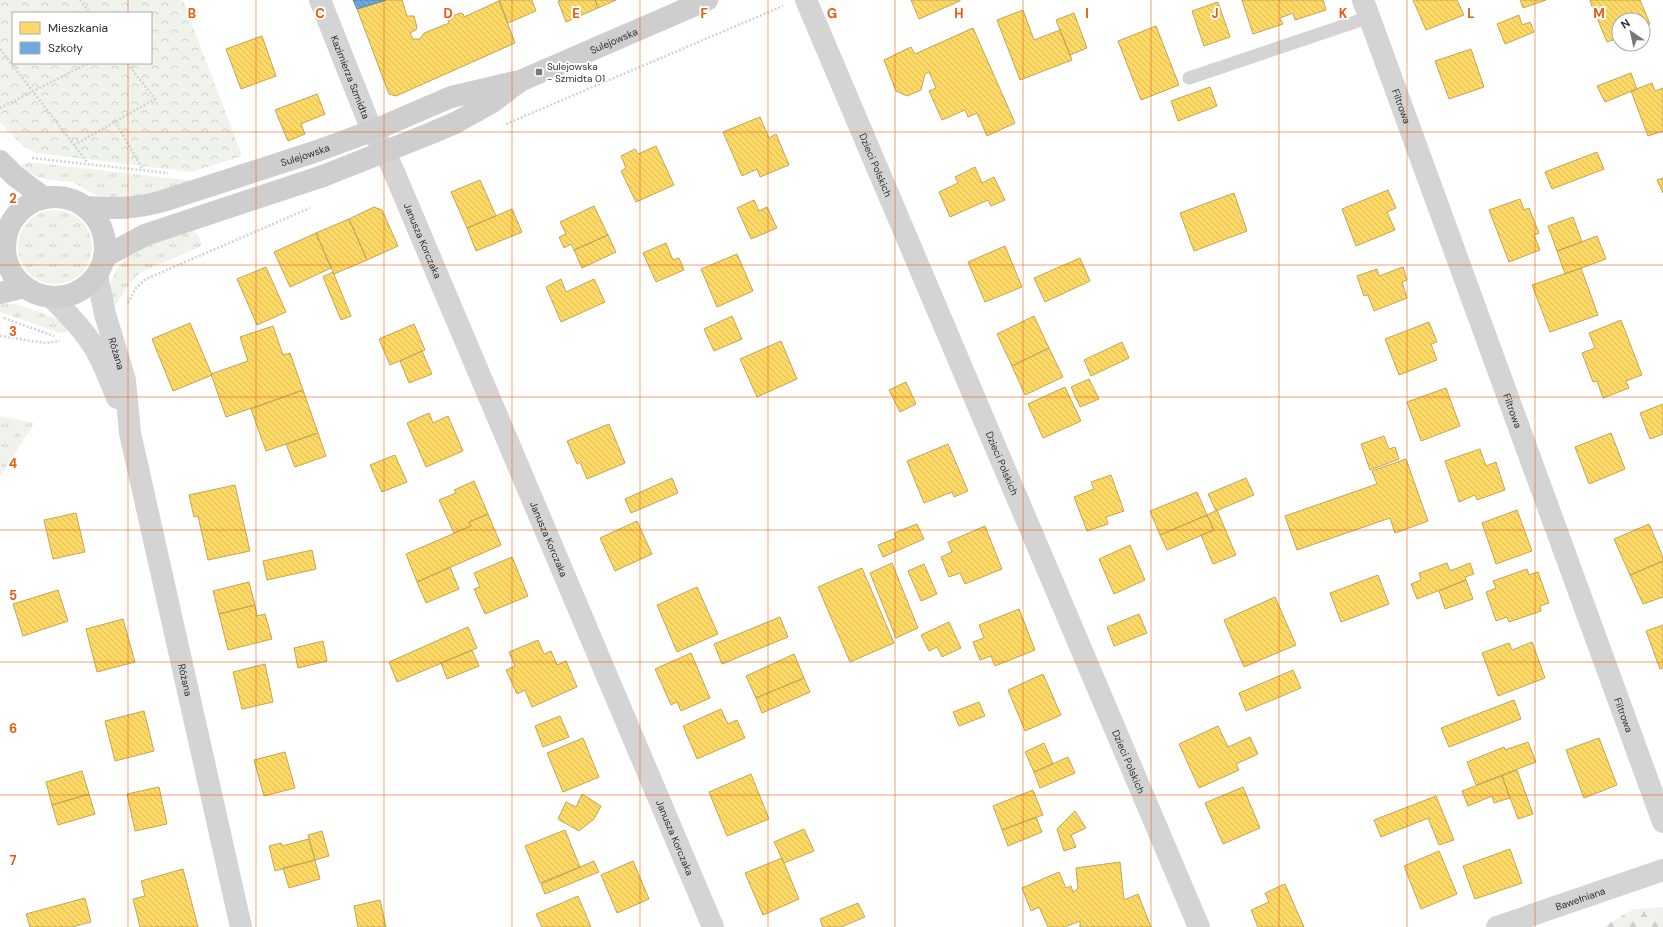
<svg xmlns="http://www.w3.org/2000/svg" width="1663" height="927" font-family="'DM Sans',sans-serif">
  <style>
    .grass { fill: url(#grass-tufts) }
    .forest { fill: url(#forest-firs) }
    .park { fill: url(#park-crowns); fill-rule: evenodd }
    .homes { fill: url(#homes-back-hatch); stroke: #c1a656 }
    .schools { fill: url(#schools-back-hatch); stroke: #5c84a8 }
    .lines { fill: none; stroke-linecap: round; stroke-linejoin: round }
    .path { stroke: #d3d3d3; stroke-width: 2.5; stroke-dasharray: 2 2; stroke-linecap: butt }
    .lane { stroke: #d4d4d4; stroke-width: 13 }
    .street { stroke: #d4d4d4; stroke-width: 22 }
    .secondary { stroke: #cecece; stroke-width: 22 }
    .grid { fill: none; stroke: #e8590c; stroke-width: 1; stroke-opacity: 0.55 }
    .poi-dot { fill: #787878; stroke: #fff; stroke-width: 1.5 }
    .labels { text-anchor: middle; dominant-baseline: central; stroke-width: 4; stroke-linejoin: round; paint-order: stroke }
    .street-label { font-size: 10px; fill: #303030; stroke: #fff }
    .poi-label { font-size: 10px; fill: #303030; stroke: #fff; text-anchor: start }
    .grid-label { font-size: 13px; text-anchor: middle; font-weight: bold; fill: #e8590c; stroke: #fff; stroke-width: 4; stroke-linejoin: round; paint-order: stroke }
  </style>
  <defs>
    <pattern id="grass-tufts" width="24" height="20" patternUnits="userSpaceOnUse"><rect width="24" height="20" fill="#f0f2ec"/><path d="M3 7l-1-3M5 7V3M7 7l1-3M15 17l-1-3M17 17v-4M19 17l1-3" fill="none" stroke="#ced0cb"/></pattern>
    <pattern id="forest-firs" width="22" height="20" patternUnits="userSpaceOnUse"><rect width="22" height="20" fill="#f0f2ec"/><path d="M5 1l3.5 6h-7zM16 11l3.5 6h-7z" fill="#ced0cb"/></pattern>
    <pattern id="park-crowns" width="20" height="18" patternUnits="userSpaceOnUse"><rect width="20" height="18" fill="#f0f2ec"/><path d="M2 6a3 3 0 1 1 6 0M12 15a3 3 0 1 1 6 0" fill="none" stroke="#ced0cb"/></pattern>
    <pattern id="homes-back-hatch" width="6" height="6" patternUnits="userSpaceOnUse"><rect width="6" height="6" fill="#ffd966"/><path d="M-1 5l2 2M0 0l6 6M5-1l2 2" fill="none" stroke="#dbbb59"/></pattern>
    <pattern id="schools-back-hatch" width="6" height="6" patternUnits="userSpaceOnUse"><rect width="6" height="6" fill="#6fa8dc"/><path d="M-1 5l2 2M0 0l6 6M5-1l2 2" fill="none" stroke="#5c89b3"/></pattern>
  </defs>
  <rect width="100%" height="100%" fill="#fff"/>
  <!-- grass -->
  <path class="grass" d="M 28,162 L 194,181 L 135,200 L 101,198 L 73,182 L 49,180 L 38,177 L 21,168 L 21,166 Z
    M18 247a37 37 0 1 1 74 0a37 37 0 1 1-74 0Z
    M 192,230 L 198,235 L 202,246 L 140,273 C 126,283 122,299 110,311 C 110,305 108,298 109,292 C 110,275 124,257 138,248 Z
    M 0,303 L 16,304 L 47,315 L 61,321 L 71,331 L 60,333 L 0,312 Z
    M 0,416 L 34,423 L 0,477 Z"/>
  <!-- forest -->
  <path class="forest" d="M 1663,907 L 1663,927 L 1603,927 L 1634,909 Z"/>
  <!-- park -->
  <path class="park" d="M 0,0 L 183,0 L 242,156 L 192,172 L 37,153 L 23,146 L 0,122 ZM 13,13 L 151,13 L 151,63 L 13,63 Z"/>
  <!-- homes -->
  <path class="homes" d="M 386,0 L 402,0 L 407,16 L 414,16 L 417,27 L 416,30 L 410,33 L 413,39 L 420,39 L 424,33 L 449,23 L 448,20 L 450,17 L 460,13 L 463,14 L 464,17 L 499,1 L 515,43 L 396,96 L 389,94 L 357,9 Z
    M 499,0 L 532,0 L 536,11 L 508,23 Z
    M 561,0 L 595,0 L 598,8 L 566,22 L 558,1 Z
    M 595,0 L 616,0 L 598,8 Z
    M 911,0 L 960,0 L 960,1 L 919,19 Z
    M 1242,0 L 1323,0 L 1326,10 L 1295,20 L 1293,13 L 1280,18 L 1283,24 L 1253,34 Z
    M 1413,0 L 1457,0 L 1464,15 L 1426,30 Z
    M 1520,0 L 1546,0 L 1523,8 Z
    M 1591,0 L 1640,0 L 1650,24 L 1643,28 L 1643,20 L 1619,20 L 1619,38 L 1607,42 L 1590,1 Z
    M 1218,2 L 1230,37 L 1204,46 L 1192,11 Z
    M 1023,10 L 1034,40 L 1060,30 L 1072,60 L 1020,80 L 997,20 Z
    M 1074,13 L 1087,48 L 1070,55 L 1056,20 Z
    M 1519,15 L 1522,25 L 1530,22 L 1534,32 L 1505,44 L 1497,24 Z
    M 1156,26 L 1179,85 L 1141,100 L 1118,41 Z
    M 973,28 L 1015,123 L 987,136 L 977,113 L 968,117 L 965,110 L 942,120 L 929,91 L 936,88 L 929,72 L 925,74 L 921,90 L 907,96 L 896,91 L 884,60 L 911,47 L 915,54 Z
    M 262,36 L 276,76 L 241,89 L 226,49 Z
    M 1471,49 L 1484,87 L 1449,99 L 1435,61 Z
    M 1631,73 L 1637,89 L 1605,102 L 1597,86 Z
    M 1652,83 L 1655,91 L 1663,88 L 1663,131 L 1648,136 L 1631,91 Z
    M 1210,87 L 1217,106 L 1178,121 L 1171,101 Z
    M 317,94 L 325,114 L 301,124 L 305,134 L 288,141 L 275,110 Z
    M 760,117 L 769,138 L 776,134 L 789,165 L 760,177 L 757,169 L 742,176 L 723,132 Z
    M 656,146 L 674,185 L 636,202 L 621,171 L 626,168 L 621,156 L 635,149 L 638,154 Z
    M 1597,152 L 1604,169 L 1552,189 L 1545,172 Z
    M 975,167 L 982,183 L 994,177 L 1005,200 L 991,206 L 988,200 L 950,217 L 939,192 L 958,183 L 955,177 Z
    M 1663,178 L 1663,193 L 1657,180 Z
    M 480,180 L 496,216 L 467,228 L 451,192 Z
    M 1388,190 L 1396,208 L 1387,212 L 1395,230 L 1356,246 L 1342,209 Z
    M 1234,193 L 1247,231 L 1194,251 L 1180,213 Z
    M 1520,199 L 1524,210 L 1529,208 L 1539,233 L 1534,235 L 1540,250 L 1509,262 L 1489,210 Z
    M 754,200 L 759,211 L 767,207 L 777,228 L 751,239 L 737,208 Z
    M 594,206 L 608,235 L 574,250 L 571,244 L 564,248 L 559,237 L 566,234 L 560,222 Z
    M 374,207 L 382,210 L 398,246 L 367,260 L 349,219 Z
    M 512,209 L 522,232 L 476,251 L 467,228 Z
    M 1573,217 L 1582,242 L 1557,251 L 1548,226 Z
    M 349,219 L 367,260 L 334,274 L 316,233 Z
    M 316,233 L 331,268 L 290,287 L 274,252 Z
    M 608,235 L 616,252 L 582,268 L 574,250 Z
    M 1597,236 L 1606,259 L 1565,274 L 1557,251 Z
    M 666,243 L 673,260 L 679,258 L 684,270 L 656,282 L 643,253 Z
    M 1005,246 L 1022,287 L 985,302 L 968,262 Z
    M 737,254 L 753,291 L 717,307 L 701,269 Z
    M 1080,258 L 1090,281 L 1045,302 L 1034,278 Z
    M 266,267 L 286,312 L 257,325 L 237,279 Z
    M 1403,267 L 1407,280 L 1402,282 L 1407,298 L 1374,311 L 1368,295 L 1364,296 L 1357,276 L 1377,269 L 1379,276 Z
    M 1581,268 L 1598,315 L 1550,332 L 1532,285 Z
    M 333,272 L 351,316 L 341,320 L 323,277 Z
    M 561,279 L 566,292 L 594,279 L 605,302 L 561,322 L 546,287 Z
    M 732,316 L 742,339 L 714,351 L 704,329 Z
    M 1034,316 L 1049,348 L 1012,366 L 997,334 Z
    M 1621,320 L 1642,375 L 1626,381 L 1629,388 L 1603,398 L 1597,381 L 1593,382 L 1582,353 L 1595,348 L 1589,333 Z
    M 1429,322 L 1437,342 L 1431,344 L 1437,360 L 1399,375 L 1385,339 Z
    M 190,323 L 212,375 L 173,391 L 152,339 Z
    M 414,324 L 425,350 L 390,365 L 379,339 Z
    M 273,326 L 283,355 L 290,353 L 303,390 L 226,417 L 211,374 L 248,361 L 240,337 Z
    M 781,341 L 797,379 L 757,397 L 740,359 Z
    M 1122,342 L 1129,358 L 1091,376 L 1084,360 Z
    M 1049,348 L 1063,377 L 1025,395 L 1012,366 Z
    M 422,351 L 432,374 L 409,383 L 400,361 Z
    M 1089,379 L 1099,399 L 1080,407 L 1071,387 Z
    M 906,382 L 916,404 L 900,412 L 889,390 Z
    M 1065,387 L 1081,421 L 1043,438 L 1028,404 Z
    M 1446,388 L 1460,426 L 1421,441 L 1407,402 Z
    M 303,390 L 318,433 L 266,451 L 251,409 Z
    M 1663,404 L 1663,434 L 1650,439 L 1640,413 Z
    M 429,413 L 433,423 L 448,416 L 463,451 L 426,467 L 407,423 Z
    M 609,424 L 625,463 L 587,479 L 580,462 L 577,464 L 567,441 Z
    M 318,433 L 326,456 L 295,467 L 286,444 Z
    M 1611,433 L 1625,469 L 1589,484 L 1575,447 Z
    M 1384,436 L 1389,449 L 1395,447 L 1399,459 L 1370,470 L 1361,444 Z
    M 948,444 L 968,491 L 954,497 L 952,492 L 924,503 L 907,461 Z
    M 1480,449 L 1486,466 L 1496,462 L 1505,490 L 1477,500 L 1475,495 L 1459,502 L 1445,461 Z
    M 395,455 L 407,482 L 382,492 L 370,465 Z
    M 1406,459 L 1428,521 L 1395,533 L 1390,518 L 1297,550 L 1285,516 L 1377,484 L 1372,471 Z
    M 1111,475 L 1124,511 L 1106,517 L 1108,524 L 1087,531 L 1074,497 L 1094,489 L 1091,482 Z
    M 672,478 L 678,493 L 631,513 L 625,499 Z
    M 1246,478 L 1254,495 L 1216,511 L 1208,494 Z
    M 474,481 L 488,514 L 469,522 L 471,526 L 454,533 L 439,500 L 456,493 L 454,490 Z
    M 235,485 L 250,551 L 208,560 L 198,516 L 194,517 L 189,495 Z
    M 1197,492 L 1207,515 L 1160,535 L 1150,511 Z
    M 1217,510 L 1236,555 L 1213,564 L 1201,535 L 1214,530 L 1207,515 Z
    M 1517,510 L 1532,551 L 1496,564 L 1482,523 Z
    M 76,513 L 85,552 L 53,559 L 44,520 Z
    M 488,514 L 501,545 L 417,582 L 406,554 L 471,526 L 469,522 Z
    M 1207,515 L 1214,530 L 1167,550 L 1160,535 Z
    M 637,521 L 652,554 L 615,571 L 600,538 Z
    M 917,524 L 924,539 L 883,557 L 878,545 L 896,538 L 894,533 Z
    M 1649,524 L 1663,557 L 1663,561 L 1630,575 L 1614,539 Z
    M 985,526 L 1002,569 L 965,584 L 960,573 L 949,577 L 941,557 L 952,552 L 948,542 Z
    M 1130,545 L 1145,580 L 1114,594 L 1099,559 Z
    M 312,550 L 316,569 L 267,580 L 263,561 Z
    M 512,557 L 528,596 L 485,614 L 474,589 L 480,587 L 474,573 Z
    M 1663,561 L 1663,597 L 1643,604 L 1630,575 Z
    M 892,563 L 918,628 L 896,638 L 870,573 Z
    M 1447,563 L 1450,571 L 1470,563 L 1474,574 L 1465,577 L 1466,580 L 1417,599 L 1411,584 L 1421,580 L 1419,573 Z
    M 924,564 L 937,594 L 921,601 L 908,571 Z
    M 450,567 L 459,589 L 426,603 L 417,582 Z
    M 862,568 L 894,643 L 850,662 L 818,587 Z
    M 1527,569 L 1529,575 L 1538,572 L 1549,603 L 1540,606 L 1541,611 L 1509,622 L 1507,617 L 1496,621 L 1486,592 L 1496,588 L 1493,581 Z
    M 1378,575 L 1389,604 L 1341,622 L 1330,593 Z
    M 1466,580 L 1473,599 L 1445,609 L 1439,591 Z
    M 249,582 L 255,605 L 219,614 L 213,591 Z
    M 697,587 L 718,634 L 677,652 L 657,605 Z
    M 58,590 L 68,621 L 23,636 L 13,604 Z
    M 1275,597 L 1296,645 L 1244,667 L 1224,620 Z
    M 255,605 L 257,616 L 265,614 L 272,639 L 228,650 L 219,614 Z
    M 1019,609 L 1035,650 L 995,666 L 991,656 L 980,660 L 973,642 L 984,638 L 979,625 Z
    M 1139,614 L 1147,633 L 1114,646 L 1107,627 Z
    M 780,617 L 788,637 L 722,664 L 714,644 Z
    M 123,619 L 135,662 L 97,672 L 86,629 Z
    M 949,622 L 961,648 L 942,657 L 937,647 L 929,651 L 921,635 Z
    M 1663,625 L 1663,668 L 1660,669 L 1646,631 Z
    M 468,627 L 477,648 L 397,682 L 389,662 Z
    M 538,640 L 544,654 L 551,651 L 557,665 L 566,661 L 577,687 L 532,707 L 525,690 L 517,694 L 506,670 L 515,666 L 509,652 Z
    M 323,641 L 327,661 L 298,668 L 294,648 Z
    M 1532,642 L 1545,678 L 1498,696 L 1482,653 L 1509,643 L 1512,650 Z
    M 472,650 L 479,666 L 447,679 L 441,663 Z
    M 691,653 L 710,698 L 681,711 L 677,702 L 671,705 L 655,669 Z
    M 794,654 L 804,678 L 756,698 L 746,676 Z
    M 265,664 L 273,702 L 242,709 L 233,672 Z
    M 1293,670 L 1301,688 L 1246,711 L 1239,693 Z
    M 1043,674 L 1061,715 L 1025,731 L 1008,690 Z
    M 804,678 L 810,692 L 762,713 L 756,698 Z
    M 1514,700 L 1521,719 L 1449,747 L 1441,728 Z
    M 979,702 L 985,716 L 959,726 L 953,712 Z
    M 721,709 L 728,724 L 737,720 L 745,738 L 697,759 L 683,726 Z
    M 144,711 L 154,751 L 115,761 L 105,721 Z
    M 560,716 L 569,737 L 543,747 L 535,726 Z
    M 1218,726 L 1228,747 L 1250,737 L 1258,754 L 1236,764 L 1239,770 L 1199,788 L 1179,744 Z
    M 583,738 L 599,777 L 563,792 L 547,753 Z
    M 1599,738 L 1617,785 L 1584,798 L 1566,750 Z
    M 1528,742 L 1536,762 L 1476,785 L 1467,762 L 1504,747 L 1505,750 Z
    M 1044,743 L 1053,764 L 1034,772 L 1025,752 Z
    M 285,752 L 295,788 L 264,796 L 254,760 Z
    M 1068,757 L 1075,773 L 1040,788 L 1034,772 Z
    M 1517,770 L 1533,814 L 1518,819 L 1502,776 Z
    M 82,771 L 89,794 L 52,805 L 46,782 Z
    M 751,774 L 769,819 L 727,836 L 709,792 Z
    M 1502,776 L 1510,798 L 1494,803 L 1492,796 L 1468,806 L 1462,791 Z
    M 159,787 L 167,824 L 135,831 L 127,794 Z
    M 1243,787 L 1260,828 L 1223,844 L 1205,803 Z
    M 1033,790 L 1043,815 L 1002,830 L 993,806 Z
    M 89,794 L 95,814 L 58,825 L 52,805 Z
    M 582,794 L 601,806 L 594,819 L 579,831 L 558,819 L 566,802 L 576,807 Z
    M 1436,796 L 1454,840 L 1439,845 L 1428,818 L 1381,837 L 1374,820 Z
    M 1075,811 L 1086,828 L 1071,835 L 1076,847 L 1064,851 L 1057,829 Z
    M 1036,817 L 1042,832 L 1008,846 L 1002,830 Z
    M 804,829 L 814,851 L 784,863 L 774,842 Z
    M 565,830 L 580,867 L 540,883 L 525,846 Z
    M 322,831 L 329,856 L 315,860 L 308,835 Z
    M 309,839 L 315,860 L 275,871 L 269,846 L 281,843 L 282,846 Z
    M 1510,849 L 1522,883 L 1475,899 L 1463,866 Z
    M 1439,851 L 1457,894 L 1421,909 L 1404,866 Z
    M 782,858 L 799,899 L 763,915 L 745,873 Z
    M 315,860 L 320,879 L 289,888 L 283,868 Z
    M 594,861 L 599,872 L 545,894 L 541,884 Z
    M 633,861 L 649,899 L 617,913 L 601,875 Z
    M 1120,862 L 1124,900 L 1138,894 L 1151,927 L 1080,927 L 1080,921 L 1065,927 L 1048,927 L 1039,907 L 1031,911 L 1022,888 L 1059,872 L 1066,888 L 1071,886 L 1073,892 L 1078,889 L 1076,868 Z
    M 183,869 L 198,927 L 140,927 L 133,899 L 145,896 L 141,881 Z
    M 1285,884 L 1304,927 L 1258,927 L 1251,910 L 1269,902 L 1265,893 Z
    M 578,896 L 591,927 L 542,927 L 536,914 Z
    M 85,898 L 91,922 L 72,927 L 30,927 L 26,914 Z
    M 380,900 L 386,927 L 358,927 L 354,906 Z
    M 858,903 L 865,917 L 841,927 L 823,927 L 820,919 Z"/>
  <!-- schools -->
  <path class="schools" d="M 353,0 L 386,0 L 357,9 Z"/>
  <g class="lines">
    <!-- path -->
    <path class="path" d="M 80,0 L 90,13
      M 0,49 L 88,163
      M 0,108 L 89,63
      M 115,121 L 143,170
      M 506,124 L 783,6
      M 74,145 L 155,99 L 127,63
      M 32,158 L 168,173
      M 128,303 L 136,288 L 146,279 L 310,208
      M 4,318 L 54,336
      M 0,336 L 46,343 L 60,341"/>
    <!-- lane -->
    <path class="lane" d="M 1189,78 L 1370,17"/>
    <!-- street -->
    <g class="street">
      <path id="s1" d="M 320,0 L 372,131 L 385,152 L 394,172 L 713,927"/>
      <path id="s2" d="M 806,0 L 1199,927"/>
      <path id="s3" d="M 1363,0 L 1663,822"/>
      <path id="s4" d="M 97,275 L 105,314 L 125,380 L 130,433 L 241,927"/>
      <path d="M 51,297 C 68,314 85,331 97,352 C 105,367 111,383 117,398"/>
      <path id="s5" d="M 1497,927 L 1663,870"/>
    </g>
    <!-- secondary -->
    <g class="secondary">
      <path d="M 0,161 L 15,176 L 43,197"/>
      <circle cx="55" cy="247" r="50"/>
      <path id="s6" d="M 86,207 C 115,209 135,209 163,201 L 314,152 L 372,131 L 451,97 L 515,82"/>
      <path id="s7" d="M 104,257 L 145,235 L 323,176 L 429,134 L 455,123 L 491,103 L 520,81 L 707,0"/>
      <path d="M 0,293 L 24,287"/>
    </g>
  </g>
  <!-- grid -->
  <path class="grid" d="M 128,0 L 128,13M 256,0 L 256,927M 384,0 L 384,927M 512,0 L 512,927M 640,0 L 640,927M 768,0 L 768,927M 895,0 L 895,927M 1023,0 L 1023,927M 1151,0 L 1151,927M 1279,0 L 1279,927M 1407,0 L 1407,927M 1535,0 L 1535,927M 128,63 L 128,927M 0,132 L 1663,132M 0,265 L 1663,265M 0,397 L 1663,397M 0,530 L 1663,530M 0,662 L 1663,662M 0,795 L 1663,795"/>
  <!-- markers -->
  <rect class="poi-dot" x="535" y="68" width="8" height="8" rx="2"/>
  <g class="labels">
    <!-- street labels -->
    <g class="street-label">
      <text stroke="none"><textPath href="#s7" startOffset="556">Sulejowska</textPath></text>
      <text stroke="none"><textPath href="#s1" startOffset="83">Kazimierza Szmidta</textPath></text>
      <text stroke="none"><textPath href="#s3" startOffset="113">Filtrowa</textPath></text>
      <text stroke="none"><textPath href="#s6" startOffset="227">Sulejowska</textPath></text>
      <text stroke="none"><textPath href="#s2" startOffset="179">Dzieci Polskich</textPath></text>
      <text stroke="none"><textPath href="#s1" startOffset="262">Janusza Korczaka</textPath></text>
      <text stroke="none"><textPath href="#s4" startOffset="81">Różana</textPath></text>
      <text stroke="none"><textPath href="#s3" startOffset="437">Filtrowa</textPath></text>
      <text stroke="none"><textPath href="#s2" startOffset="503">Dzieci Polskich</textPath></text>
      <text stroke="none"><textPath href="#s1" startOffset="586">Janusza Korczaka</textPath></text>
      <text stroke="none"><textPath href="#s4" startOffset="415">Różana</textPath></text>
      <text stroke="none"><textPath href="#s3" startOffset="761">Filtrowa</textPath></text>
      <text stroke="none"><textPath href="#s2" startOffset="827">Dzieci Polskich</textPath></text>
      <text stroke="none"><textPath href="#s1" startOffset="910">Janusza Korczaka</textPath></text>
      <text stroke="none"><textPath href="#s5" startOffset="88">Bawełniana</textPath></text>
    </g>
    <!-- poi labels -->
    <g class="poi-label">
      <text x="547" y="66">Sulejowska<tspan x="547" dy="12">- Szmidta 01</tspan></text>
    </g>
  </g>
  <g class="grid-label">
    <text x="192" y="18">B</text>
    <text x="320" y="18">C</text>
    <text x="448" y="18">D</text>
    <text x="576" y="18">E</text>
    <text x="704" y="18">F</text>
    <text x="832" y="18">G</text>
    <text x="959" y="18">H</text>
    <text x="1087" y="18">I</text>
    <text x="1215" y="18">J</text>
    <text x="1343" y="18">K</text>
    <text x="1471" y="18">L</text>
    <text x="1599" y="18">M</text>
    <text x="13" y="203">2</text>
    <text x="13" y="336">3</text>
    <text x="13" y="468">4</text>
    <text x="13" y="600">5</text>
    <text x="13" y="733">6</text>
    <text x="13" y="865">7</text>
  </g>
  <!-- legend -->
  <rect x="12" y="12" width="140" height="52" fill="#ffffff" stroke="#acacac"/>
  <rect x="20" y="22" width="20" height="12" fill="#ffd966" stroke="#acacac"/>
  <text x="48" y="32" font-size="12" fill="#303030">Mieszkania</text>
  <rect x="20" y="42" width="20" height="12" fill="#6fa8dc" stroke="#acacac"/>
  <text x="48" y="52" font-size="12" fill="#303030">Szkoły</text>
  <!-- north arrow -->
  <g transform="translate(1631 32) rotate(326)"><circle r="19" fill="#ffffff" stroke="#acacac"/>
  <path d="M0-3L7 15L0 10L-7 15Z" fill="#787878"/>
  <text y="-6" font-size="11" font-weight="bold" text-anchor="middle" fill="#303030">N</text>
  </g>
</svg>
